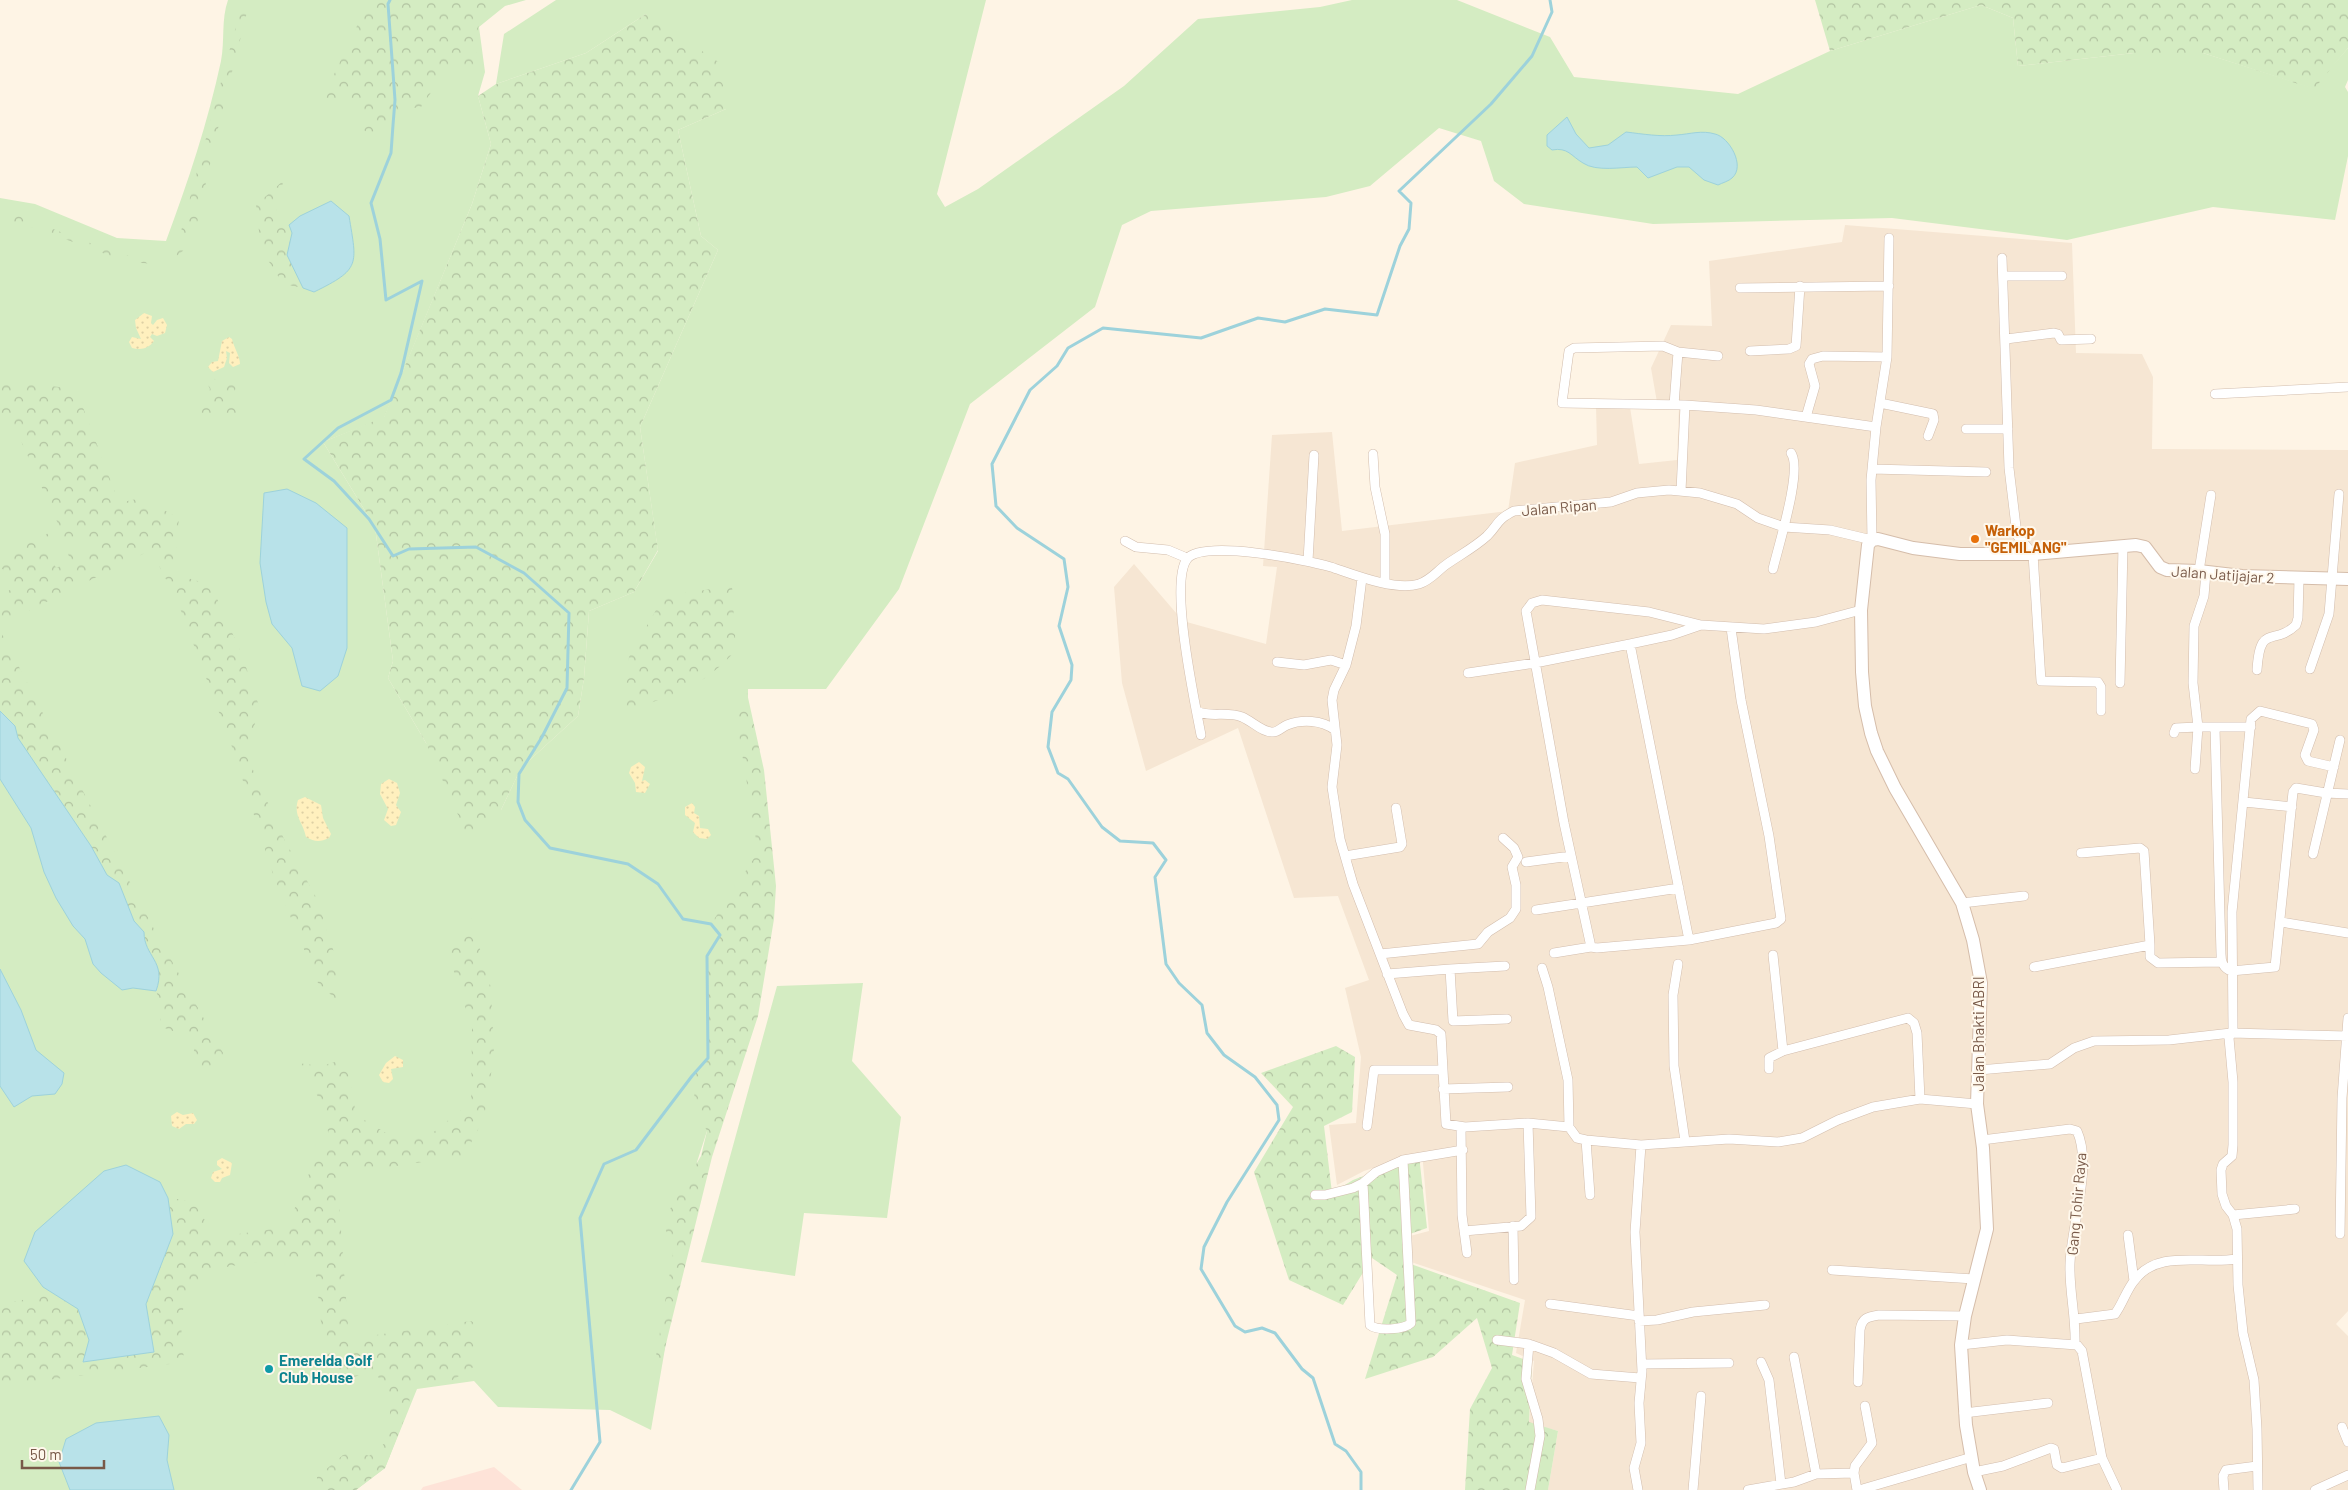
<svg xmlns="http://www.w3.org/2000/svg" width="2348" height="1490" font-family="Barlow,sans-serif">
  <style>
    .residential { fill: #f6e6d3 }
    .commercial { fill: #fee3d8 }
    .grass { fill: #d4ecc2 }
    .forest { fill: url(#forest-crowns); fill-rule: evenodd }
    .sand { fill: url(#sand-dots) }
    .water { fill: #b8e2e9; stroke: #9dd2db }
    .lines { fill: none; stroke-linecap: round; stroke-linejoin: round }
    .stream { stroke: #9dd2db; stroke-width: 3 }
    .street-casing { stroke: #d2bdad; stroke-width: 10 }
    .secondary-casing { stroke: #d5bdaa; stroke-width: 14 }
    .street { stroke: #fff; stroke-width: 9 }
    .secondary { stroke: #fff; stroke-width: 12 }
    .food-dot { fill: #e8710a; stroke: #fff8ec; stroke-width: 2 }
    .culture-dot { fill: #0f9aa8; stroke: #fff8ec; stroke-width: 2 }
    .labels { text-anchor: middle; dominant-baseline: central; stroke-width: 4; stroke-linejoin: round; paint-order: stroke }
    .street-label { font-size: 15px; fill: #785948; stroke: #fff8ec }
    .food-label { font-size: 15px; font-weight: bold; fill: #c56008; stroke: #fff8ec; text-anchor: start }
    .culture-label { font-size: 15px; font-weight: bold; fill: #0d838f; stroke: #fff8ec; text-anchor: start }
  </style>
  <defs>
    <pattern id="forest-crowns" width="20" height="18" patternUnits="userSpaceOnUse" patternTransform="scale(1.25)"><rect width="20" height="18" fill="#d4ecc2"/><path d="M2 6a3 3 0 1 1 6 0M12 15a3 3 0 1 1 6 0" fill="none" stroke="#b1c2a0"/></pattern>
    <pattern id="sand-dots" width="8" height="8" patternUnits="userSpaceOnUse" patternTransform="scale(1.25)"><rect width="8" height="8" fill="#fff0be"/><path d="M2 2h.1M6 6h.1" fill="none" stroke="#ded0a5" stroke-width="1.8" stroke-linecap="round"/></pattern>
  </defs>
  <rect width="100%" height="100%" fill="#fef4e5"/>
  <!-- residential -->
  <path class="residential" d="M 1845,225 L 2072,243 L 2076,353 L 2142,354 L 2153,377 L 2152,449 L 2348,450 L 2348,1311 L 2336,1324 L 2348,1336 L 2348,1490 L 1548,1490 L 1558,1431 L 1529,1423 L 1534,1361 L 1516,1353 L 1525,1300 L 1411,1262 L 1410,1236 L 1429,1231 L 1422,1152 L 1364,1171 L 1337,1185 L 1329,1125 L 1356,1123 L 1361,1057 L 1345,988 L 1369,980 L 1338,896 L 1294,898 L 1238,728 L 1146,771 L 1122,683 L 1114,587 L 1134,564 L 1183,621 L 1266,644 L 1277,567 L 1263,566 L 1272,435 L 1332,432 L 1342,531 L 1508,511 L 1515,463 L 1597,445 L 1596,406 L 1629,401 L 1639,464 L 1677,460 L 1679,407 L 1658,408 L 1651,368 L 1671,325 L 1712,326 L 1709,261 L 1842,242 Z"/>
  <!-- commercial -->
  <path class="commercial" d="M 494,1467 L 522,1490 L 421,1490 L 423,1487 Z"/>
  <!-- grass -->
  <path class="grass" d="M 228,0 L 526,0 L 505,6 L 479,27 L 485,72 L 478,96 L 491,144 L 472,204 L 384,418 L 323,442 L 375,527 L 393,661 L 388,678 L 426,743 L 501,810 L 521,768 L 578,716 L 584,678 L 589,611 L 634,592 L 658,551 L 640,427 L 718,250 L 701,236 L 678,130 L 726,109 L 646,14 L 586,53 L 496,84 L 504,34 L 556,0 L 986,0 L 937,194 L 945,207 L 978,189 L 1124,86 L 1198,19 L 1320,7 L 1352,0 L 1457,0 L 1550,37 L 1574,77 L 1738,94 L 1830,51 L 1981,5 L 2013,18 L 2018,66 L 2134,53 L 2203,53 L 2313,88 L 2348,48 L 2348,80 L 2345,87 L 2348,92 L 2348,156 L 2335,220 L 2213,207 L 2067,240 L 1892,218 L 1653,224 L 1524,204 L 1494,181 L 1481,141 L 1439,128 L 1370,186 L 1326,197 L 1151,211 L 1122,225 L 1095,307 L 970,404 L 899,589 L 826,689 L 748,689 L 748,777 L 764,878 L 720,935 L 708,1048 L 707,1131 L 697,1162 L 651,1430 L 610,1410 L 498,1407 L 474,1381 L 417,1389 L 385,1468 L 356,1490 L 0,1490 L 0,198 L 35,204 L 117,238 L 166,241 C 188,182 208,122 221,61 C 225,40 221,20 228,0 Z
    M 863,983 L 852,1061 L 901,1117 L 887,1218 L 804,1213 L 795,1276 L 701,1262 L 777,986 Z"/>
  <!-- forest -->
  <path class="forest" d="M 243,0 L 250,0 L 219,124 L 197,223 L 184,250 L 172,260 L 156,264 L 127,262 L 35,228 L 0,223 L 0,212 L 23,217 L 78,239 L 136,258 L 170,256 L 180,235 Z
    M 371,0 L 494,0 C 477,26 470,36 481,68 L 475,70 L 458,67 L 437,74 L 432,91 L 421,107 L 405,109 L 386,131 L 371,136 L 364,130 L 367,115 L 358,109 L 356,101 L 321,102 L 364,11 Z
    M 1815,0 L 2348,0 L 2348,48 L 2314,89 L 2203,53 L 2134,53 L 2018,66 L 2013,18 L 1981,5 L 1830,51 Z
    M 646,14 L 720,63 L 726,109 L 678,130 L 701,236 L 718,250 L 640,427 L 658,550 L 634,592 L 589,611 L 584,678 L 578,716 L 521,768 L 501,810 L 467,835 L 426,743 L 388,678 L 393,661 L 375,527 L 323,442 L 384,417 L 472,204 L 491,144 L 478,96 L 496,84 L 586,53 Z
    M 284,180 L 277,200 L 277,219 L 289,225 L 292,233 L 287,255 L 303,288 L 283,284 L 261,249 L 256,205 Z
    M 202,373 L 225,384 L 237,383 L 233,398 L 239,407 L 241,417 L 233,425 L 225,422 L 222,414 L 213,418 L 200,412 L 210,389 Z
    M 17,382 L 76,389 L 119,503 L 141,498 L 179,518 L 174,574 L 211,585 L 242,655 L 260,709 L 245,752 L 284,839 L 317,899 L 337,962 L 340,1003 L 318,983 L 274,877 L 232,747 L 178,603 L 151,550 L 0,625 L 0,595 L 12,589 L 3,569 L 0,570 L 0,556 L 55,530 L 59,526 L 17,432 L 11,426 L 0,422 L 0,386 ZM 86,532 L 95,551 L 77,559 L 68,540 ZM 59,533 L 71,561 L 56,568 L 43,540 Z
    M 732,586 L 736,650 C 702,689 670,696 623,712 L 629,657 L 664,596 Z
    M 0,630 L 154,929 L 227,1060 L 198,1070 L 191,1063 L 195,1046 L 187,1036 L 159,1026 L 163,1009 L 156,991 C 167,961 144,957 144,932 L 134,921 L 119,883 L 107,875 L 91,846 L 18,738 L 15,726 L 0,711 Z
    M 747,693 L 764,770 L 776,886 L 774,919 L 758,1016 L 712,1157 L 661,1364 L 656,1356 L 673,1254 L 663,1221 L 701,1156 L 707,1131 L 696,1109 L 692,1076 L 708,1058 L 707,956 L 720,935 L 711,924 L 758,852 L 736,716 Z
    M 471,918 L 491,988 L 494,1055 L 484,1118 L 462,1160 L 422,1162 L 337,1175 L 349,1339 L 471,1321 L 476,1324 L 475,1366 L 451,1381 L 415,1380 L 405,1417 L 385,1468 L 356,1490 L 317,1490 L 317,1477 L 343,1455 L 358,1451 L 369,1456 L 385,1443 C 391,1411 395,1404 377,1375 L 357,1376 L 328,1386 L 314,1258 C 289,1260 223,1262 204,1275 C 193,1283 185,1300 182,1314 C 180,1328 183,1346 184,1360 L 170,1364 L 24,1383 L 0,1389 L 0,1302 L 21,1301 L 43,1287 L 78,1309 L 89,1340 L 83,1362 L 154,1352 L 146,1304 L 173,1234 L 168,1198 C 202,1201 201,1208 210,1238 L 287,1227 L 313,1164 L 330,1144 C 325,1108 319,1093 297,1063 L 322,1066 L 347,1058 L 356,1115 L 396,1139 L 430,1135 L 471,1102 L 472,1028 L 448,953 Z
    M 1336,1046 L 1355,1057 L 1352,1112 L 1324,1126 L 1332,1193 L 1353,1180 L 1419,1155 L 1427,1228 L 1407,1235 L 1408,1263 L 1520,1303 L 1512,1355 L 1532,1362 L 1529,1422 L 1558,1431 L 1548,1490 L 1465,1490 L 1470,1409 L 1492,1368 L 1477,1318 L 1433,1357 L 1365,1379 L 1397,1275 L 1372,1258 L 1343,1305 L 1289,1280 L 1254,1172 L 1293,1107 L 1261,1073 Z"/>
  <!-- sand -->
  <path class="sand" d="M 144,313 L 152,316 L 151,323 L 153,325 L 157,320 L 163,318 L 167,325 L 165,333 L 157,336 L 152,334 L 150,337 L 154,341 C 148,349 141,350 132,348 L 129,342 L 132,337 L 141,339 L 136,328 L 135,320 Z
    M 229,337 L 232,339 C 234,348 240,356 240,364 L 233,367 L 229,363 L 230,353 L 226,351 L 227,358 L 224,367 L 213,372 L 208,367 L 212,362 L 218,361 L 222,341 Z
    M 639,762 L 645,767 L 642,781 L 645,780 L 650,784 L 645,793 L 636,792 L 635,783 L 629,773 L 631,767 Z
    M 389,779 L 397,783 L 400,793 L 396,805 L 401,812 L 396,825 L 391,826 L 384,820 L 388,809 L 380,794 L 381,784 Z
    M 305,797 L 321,805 L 323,818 L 331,834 L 329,838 C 320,842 315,842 306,837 C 303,822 293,816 298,800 Z
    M 692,803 L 695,807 L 694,813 L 699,816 L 700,828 L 708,829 L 711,835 L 707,839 L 699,838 L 693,832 L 695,823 L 685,815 L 685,807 Z
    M 395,1056 L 403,1060 L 403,1067 L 391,1069 L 393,1079 L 389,1083 L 383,1082 L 379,1075 L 386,1063 Z
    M 177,1112 L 183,1115 L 193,1113 L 197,1120 L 194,1124 L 186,1124 L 179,1129 L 172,1126 L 171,1116 Z
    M 222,1158 L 232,1163 L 230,1175 L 222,1178 L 220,1182 L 215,1182 L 211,1178 L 213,1172 L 222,1169 L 217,1165 L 217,1161 Z"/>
  <!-- water -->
  <path class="water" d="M 1567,117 L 1576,134 L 1589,148 L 1608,145 L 1626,132 C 1643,134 1660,137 1677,135 C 1690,134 1702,130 1715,134 C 1729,137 1746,166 1732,178 C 1729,181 1722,183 1718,185 L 1704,180 L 1689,167 L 1677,167 L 1648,178 L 1637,167 C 1622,167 1596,172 1583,163 C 1571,156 1568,147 1552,150 L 1547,146 L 1547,135 Z
    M 331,201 L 349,216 C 357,265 361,269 314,292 L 303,288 L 287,255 L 292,233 L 289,225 L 300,216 Z
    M 287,489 L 316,503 L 347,528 L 347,648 L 338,676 L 320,691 L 302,686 L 292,648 L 272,624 L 266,602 L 260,563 L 264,493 Z
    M 0,711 L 15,726 L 18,738 L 91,846 L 107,875 L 119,883 L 134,921 L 144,932 C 144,957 167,961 156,991 L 133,988 L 122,990 L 101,973 L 93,964 L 85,939 L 73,926 L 56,898 L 44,872 L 31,828 L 0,779 Z
    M 0,969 L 21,1010 L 36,1050 L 64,1073 L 62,1084 L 55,1094 L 32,1096 L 14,1107 L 0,1086 Z
    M 126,1165 L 160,1182 L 168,1198 L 173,1234 L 146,1304 L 154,1352 L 83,1362 L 89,1340 L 78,1309 L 43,1287 L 24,1261 L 35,1232 L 104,1171 Z
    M 159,1416 L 169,1435 L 167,1460 L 174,1490 L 70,1490 L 59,1462 L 66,1439 L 96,1423 Z"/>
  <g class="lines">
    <!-- stream -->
    <path class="stream" d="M 390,0 L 388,4 L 395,100 L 393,125 L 391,153 L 371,203 L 380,239 L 386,300 L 422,281 L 401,373 L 391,400 L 338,428 L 304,459 L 334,481 L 369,519 L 393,556 L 409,549 L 476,547 L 524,573 L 569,613 L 567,688 L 542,737 L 519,774 L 518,802 L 525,820 L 550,848 L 628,864 L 658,884 L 683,919 L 711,924 L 720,935 L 707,956 L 708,1058 L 692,1076 L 636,1150 L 604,1164 L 580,1218 L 600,1442 L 571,1490
      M 1361,1490 L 1361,1472 L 1346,1451 L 1335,1444 L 1313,1378 L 1302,1369 L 1275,1333 L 1262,1328 L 1245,1332 L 1235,1326 L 1201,1269 L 1204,1247 L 1227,1202 L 1279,1120 L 1277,1105 L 1255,1077 L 1224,1055 L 1207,1033 L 1202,1005 L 1179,983 L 1166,964 L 1155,877 L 1166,860 L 1153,843 L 1120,841 L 1102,827 L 1068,779 L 1058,773 L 1048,747 L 1052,712 L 1071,680 L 1072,665 L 1059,626 L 1068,587 L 1064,559 L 1017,528 L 996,506 L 992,464 L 1030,390 L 1057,366 L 1068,348 L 1103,328 L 1201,338 L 1258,318 L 1285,322 L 1325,309 L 1377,315 L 1400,246 L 1409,229 L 1411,203 L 1399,191 L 1491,104 L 1532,56 L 1552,12 L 1550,0"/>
    <defs>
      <path id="street" d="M 2002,258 L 2009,468 L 2017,535 L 2033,554 L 2041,681 L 2098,682 L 2101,687 L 2101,711
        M 2003,276 L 2062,276
        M 1740,288 L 1889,286
        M 2006,339 L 2054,333 L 2058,334 L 2061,340 L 2091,339
        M 1750,351 L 1789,349 L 1796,346 L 1800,286
        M 2215,394 L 2348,387
        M 1880,403 L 1933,414 L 1934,420 L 1928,436
        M 1674,405 L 1678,352 L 1718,356
        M 1806,417 L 1815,386 L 1809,364 L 1812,359 L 1823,356 L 1887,357
        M 1876,427 L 1887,357 L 1889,238
        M 1966,429 L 2008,429
        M 1373,454 L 1375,487 L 1385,534 L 1385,582
        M 1872,469 L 1986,472
        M 1681,491 L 1685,405
        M 1125,541 L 1136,547 L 1168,550 L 1187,558
        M 1308,561 L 1314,455
        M 1773,569 C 1778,547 1803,469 1791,453
        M 2199,571 L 2211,495
        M 2206,572 L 2204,596 L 2194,626 L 2193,683 L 2198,727 L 2251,727
        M 1362,578 L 1356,626 L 1346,665 L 1334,690 L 1332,700 L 1337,745 L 1332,787 L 1340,839 L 1353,884 L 1403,1014 L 1409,1025 L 1436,1030 L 1441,1034 L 1446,1124 L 1465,1127 L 1528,1123 L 1569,1127 L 1577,1138 L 1586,1140 L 1641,1145 L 1729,1139 L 1778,1142 L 1802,1138 L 1838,1120 L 1873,1107 L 1920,1099 L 1977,1104
        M 1701,625 L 1649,612 L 1542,600 L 1532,603 L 1526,611 L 1564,823 L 1591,947 L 1597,948 L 1689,940 L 1776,923 L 1781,919 L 1769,836 L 1741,700 L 1731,628
        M 1630,644 L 1689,940
        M 1277,662 L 1304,665 L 1331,660 L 1346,665
        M 2310,669 L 2329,614 L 2339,494
        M 2257,670 C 2260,622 2273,647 2296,625 L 2298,618 L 2299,579
        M 1468,673 L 1535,663 L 1630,644 L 1672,635 L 1701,625 L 1764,629 L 1816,622 L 1861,610
        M 2120,683 L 2123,546
        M 1197,711 C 1209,718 1227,711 1242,717 C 1252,721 1263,733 1273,732 C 1278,732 1282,727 1287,725 C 1302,719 1322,720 1335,730
        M 2215,728 L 2221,954 C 2221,962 2223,968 2231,971 L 2275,967 L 2293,792 L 2296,788 L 2326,793 L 2348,794
        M 2174,733 L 2176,728 L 2198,727 L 2195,769
        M 1201,735 C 1195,703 1169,583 1187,559 C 1202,539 1307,560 1331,567 C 1355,575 1394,591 1419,584 C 1431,580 1437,571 1447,564 C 1460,555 1475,547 1487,536 C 1499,524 1496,520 1514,511 L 1611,502 L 1637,493 L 1669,490 L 1700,493 L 1737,504 L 1758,518 L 1784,527 L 1830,530 L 1872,540 L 1871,480 L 1876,427 L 1756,410 L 1685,405 L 1562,403 L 1569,351 L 1574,348 L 1663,346 L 1678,352
        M 2244,802 L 2292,807
        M 2081,853 L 2140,848 L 2144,851 L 2150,945
        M 2313,854 L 2340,740
        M 1345,856 L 1400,847 L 1402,844 L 1396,808
        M 1526,862 L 1571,856
        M 1962,903 L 2024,896
        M 1536,910 L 1679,888
        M 2281,922 L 2348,933
        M 1554,953 L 1591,947
        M 1380,954 L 1478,944 L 1488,932 L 1510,918 L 1516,909 L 1516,885 L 1512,867 L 1518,857 L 1514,848 L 1503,838
        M 1773,955 L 1783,1051 L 1908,1018 L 1914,1023 L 1917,1033 L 1920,1099
        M 1678,964 L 1673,995 L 1674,1066 L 1685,1141
        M 2034,967 L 2150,945 L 2150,957 L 2158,963 L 2221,962
        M 1542,968 L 1548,987 L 1568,1080 L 1569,1127
        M 1450,969 L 1505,966
        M 1387,974 L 1450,969 L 1453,1021 L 1507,1019
        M 1769,1069 L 1769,1058 L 1783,1051
        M 1979,1070 L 2050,1064 L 2074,1048 L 2094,1041 L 2169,1040 L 2231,1033 L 2348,1036
        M 1443,1089 L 1508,1087
        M 1367,1126 L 1374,1070 L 1442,1070
        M 1461,1127 L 1462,1215 L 1467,1253
        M 1586,1140 L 1590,1195
        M 1982,1140 L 2070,1129 L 2077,1131 C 2093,1166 2071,1226 2070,1264 C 2069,1290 2076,1317 2075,1344
        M 1363,1183 L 1370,1325 C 1377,1331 1404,1330 1411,1323 L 1403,1160 L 1463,1150
        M 1315,1195 L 1325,1195 L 1353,1188 L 1363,1183 L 1376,1172 L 1403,1160
        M 2233,1215 L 2295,1209
        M 1513,1226 L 1514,1280
        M 1464,1231 L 1521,1226 L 1531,1217 L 1528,1123
        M 2340,1234 L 2342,1098 L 2348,1018
        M 2128,1235 L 2134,1281
        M 1832,1270 L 1974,1279
        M 1550,1304 L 1639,1316
        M 2076,1319 L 2115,1314 C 2123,1303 2126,1291 2134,1281 C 2158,1248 2203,1265 2236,1259
        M 1639,1321 L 1657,1320 L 1693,1312 L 1765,1305
        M 1497,1340 L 1529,1344
        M 1961,1345 L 2007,1340 L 2077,1345 L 2082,1351 L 2102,1458 L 2117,1490
        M 1794,1357 L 1816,1474
        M 1761,1362 L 1769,1380 L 1781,1484
        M 1642,1364 L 1729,1363
        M 1858,1382 L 1860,1330 C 1862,1318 1867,1317 1879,1315 L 1965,1316
        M 1964,1413 L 2048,1403
        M 2342,1427 L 2348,1442
        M 1974,1472 L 2003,1466 L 2051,1448 L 2054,1449 L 2057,1465 L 2062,1468 L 2102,1458
        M 1854,1473 L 1855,1466 L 1872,1443 L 1865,1406
        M 1530,1490 L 1540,1436 L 1538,1419 L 1526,1379 L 1529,1344 L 1554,1353 L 1591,1374 L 1640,1378
        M 1638,1490 L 1634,1468 L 1641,1443 L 1639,1403 L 1642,1371 L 1635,1232 L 1641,1145
        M 1693,1490 L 1701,1396
        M 1748,1490 L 1794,1482 L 1816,1474 L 1854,1473 L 1857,1490
        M 1859,1490 L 1972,1457
        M 2224,1490 L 2223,1476 L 2226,1470 L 2257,1466
        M 2258,1490 L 2257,1429 L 2254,1380 L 2243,1333 L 2238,1285 L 2237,1229 L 2233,1215 L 2226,1206 L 2222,1194 L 2221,1170 L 2223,1164 L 2232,1156 L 2233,1145 L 2233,1082 L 2229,1038 L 2233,1029 L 2232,912 L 2251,719 L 2260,711 L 2312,724 L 2314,730 L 2305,755 L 2308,761 L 2334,767
        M 2315,1490 L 2348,1475"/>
      <path id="secondary" d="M 1980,1490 L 1974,1472 L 1966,1425 L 1961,1345 L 1965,1316 L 1987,1229 L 1983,1148 L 1977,1104 L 1981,983 L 1973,940 L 1962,903 L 1895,788 L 1877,751 L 1871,733 L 1865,706 L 1862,672 L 1861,610 L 1868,545 L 1872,540 L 1878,539 L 1913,548 L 1960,554 L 2033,554 L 2136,545 L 2145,547 L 2160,567 L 2167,570 L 2199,571 L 2242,576 L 2348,579"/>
    </defs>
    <!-- street casing -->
    <use href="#street" class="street-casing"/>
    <!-- secondary casing -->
    <use href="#secondary" class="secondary-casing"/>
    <!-- street -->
    <use href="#street" class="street"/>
    <!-- secondary -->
    <use href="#secondary" class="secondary"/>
  </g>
  <!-- markers -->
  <circle class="food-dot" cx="1975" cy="539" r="5"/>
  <circle class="culture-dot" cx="269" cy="1369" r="5"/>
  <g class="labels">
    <!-- street labels -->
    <g class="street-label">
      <text transform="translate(1559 507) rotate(-5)">Jalan Ripan</text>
      <text transform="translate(2223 574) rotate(4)">Jalan Jatijajar 2</text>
      <text transform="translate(1978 1034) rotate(-90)">Jalan Bhakti ABRI</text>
      <text transform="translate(2076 1204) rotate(-85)">Gang Tohir Raya</text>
    </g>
    <!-- food labels -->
    <g class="food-label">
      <text x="1985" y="530">Warkop<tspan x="1985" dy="17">"GEMILANG"</tspan></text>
    </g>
    <!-- culture labels -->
    <g class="culture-label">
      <text x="279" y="1360">Emerelda Golf<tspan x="279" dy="17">Club House</tspan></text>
    </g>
  </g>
  <!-- scale -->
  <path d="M22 1460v8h82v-8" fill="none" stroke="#785948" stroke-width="2.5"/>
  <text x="30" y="1460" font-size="15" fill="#785948" stroke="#fff8ec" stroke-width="4" paint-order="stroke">50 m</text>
</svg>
